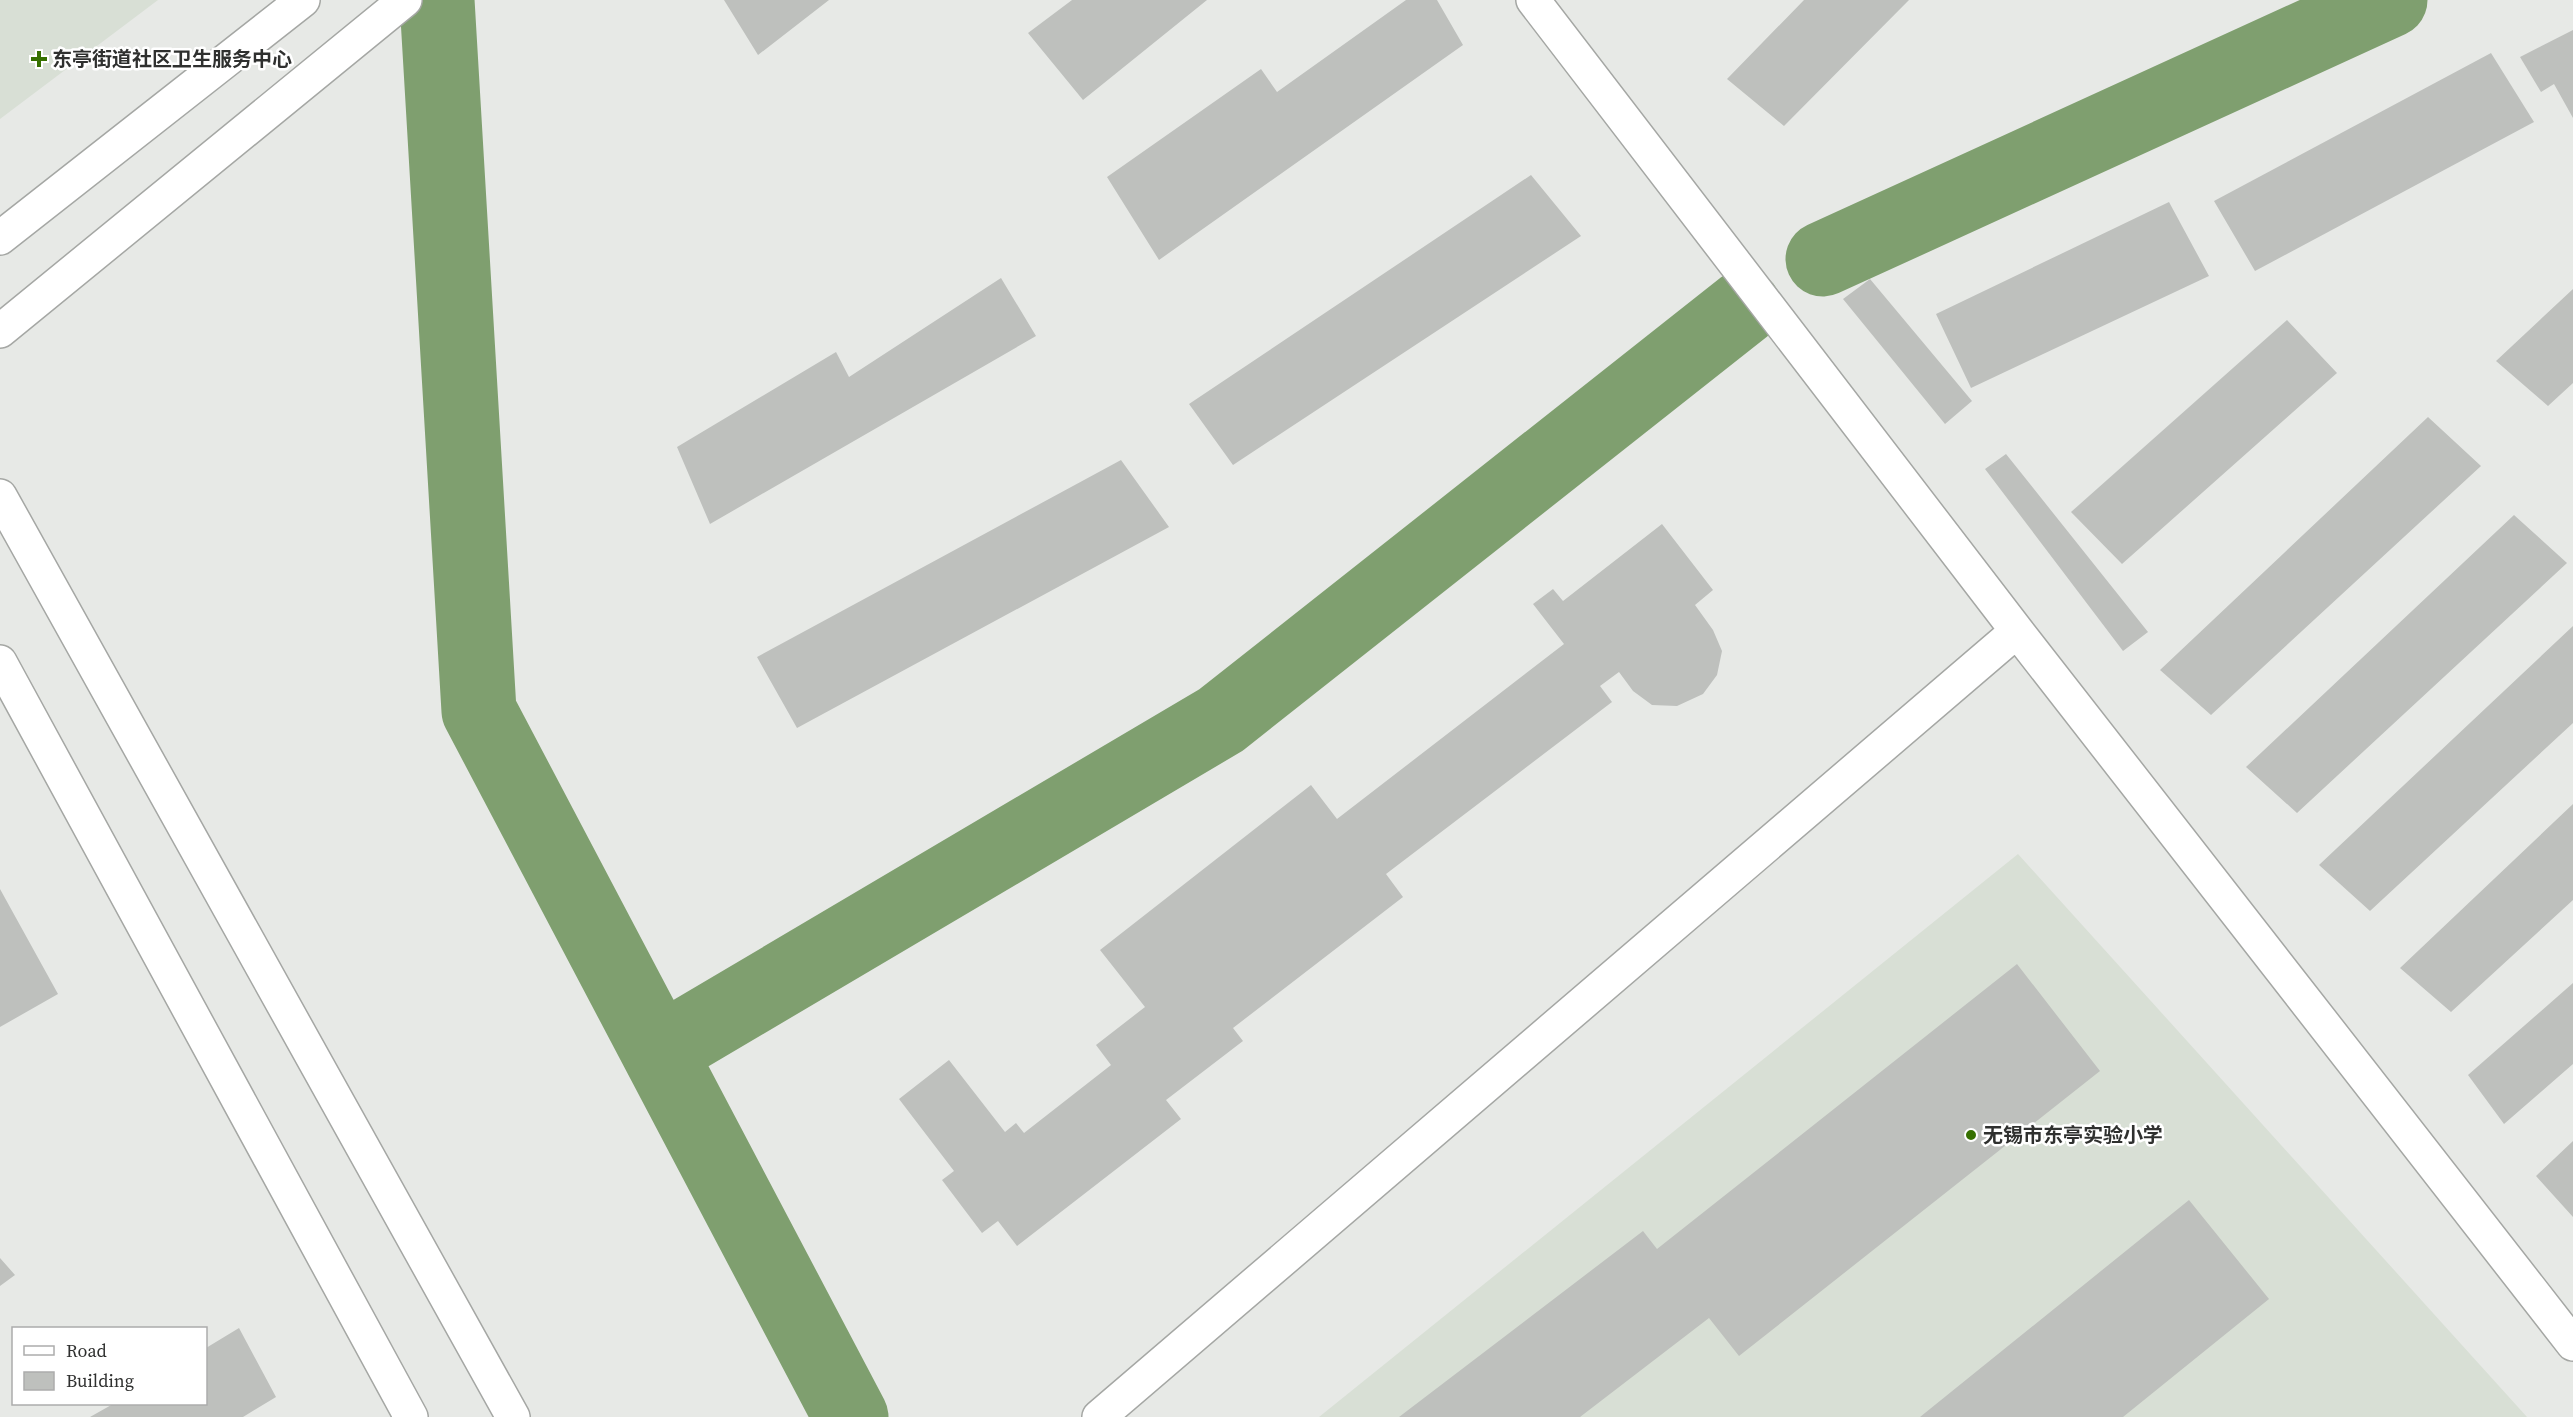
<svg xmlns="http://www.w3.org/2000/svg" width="2573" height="1417" font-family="'Source Serif 4','Noto Sans SC',serif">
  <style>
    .built { fill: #d8dfd5 }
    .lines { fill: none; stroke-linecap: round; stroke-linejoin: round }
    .river { stroke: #7f9f6f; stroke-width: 75 }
    .building { fill: #bec0bd }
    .minor-casing { stroke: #a5a7a4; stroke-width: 36 }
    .major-casing { stroke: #a5a7a4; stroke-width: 36 }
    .minor { stroke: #fff; stroke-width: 33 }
    .major { stroke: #fff; stroke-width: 33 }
    .poi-dot { fill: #367000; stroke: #fff; stroke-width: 2 }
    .labels { text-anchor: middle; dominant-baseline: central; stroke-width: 5; stroke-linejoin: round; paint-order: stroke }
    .poi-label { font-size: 20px; font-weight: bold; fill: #2f302f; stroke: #fff; text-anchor: start }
  </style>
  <rect width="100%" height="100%" fill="#e7e9e6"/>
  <!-- built -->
  <path class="built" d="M 0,0 L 158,0 L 0,119 Z
    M 2018,854 L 2527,1417 L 1319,1417 Z"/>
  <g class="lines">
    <!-- river -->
    <path class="river" d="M 437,0 L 479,711 L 851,1417
      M 1823,259 L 2390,0
      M 659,1052 L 1221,720 L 1744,307"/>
  </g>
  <!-- building -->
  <path class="building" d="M 724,0 L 829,0 L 758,55 Z
    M 1072,0 L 1207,0 L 1083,100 L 1028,33 Z
    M 1406,0 L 1437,0 L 1463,45 L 1159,260 L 1107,177 L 1261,69 L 1277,92 Z
    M 1804,0 L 1909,0 L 1784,126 L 1727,79 Z
    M 2573,30 L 2573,118 L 2554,84 L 2541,92 L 2520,57 Z
    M 2491,53 L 2534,122 L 2255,271 L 2214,201 Z
    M 1531,175 L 1581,236 L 1233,465 L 1189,404 Z
    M 2169,202 L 2209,276 L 1971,388 L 1936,314 Z
    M 1001,278 L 1036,336 L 710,524 L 677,447 L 836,352 L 849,377 Z
    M 1870,279 L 1972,401 L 1945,424 L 1843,299 Z
    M 2573,289 L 2573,383 L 2548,406 L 2496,361 Z
    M 2287,320 L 2337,373 L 2122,564 L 2071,512 Z
    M 2428,417 L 2481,466 L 2211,715 L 2160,670 Z
    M 2006,454 L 2148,632 L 2123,651 L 1985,469 Z
    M 1121,460 L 1169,527 L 797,728 L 757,657 Z
    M 2514,515 L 2567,563 L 2297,813 L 2246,767 Z
    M 1662,524 L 1713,590 L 1695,605 L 1713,630 L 1722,651 L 1717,675 L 1703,694 L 1677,706 L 1652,705 L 1633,691 L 1619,672 L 1600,686 L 1612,702 L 1386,874 L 1403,897 L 1233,1028 L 1243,1041 L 1166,1100 L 1181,1119 L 1017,1246 L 998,1221 L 982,1233 L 942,1180 L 954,1171 L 899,1099 L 949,1060 L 1005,1132 L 1016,1123 L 1024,1133 L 1111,1065 L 1096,1045 L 1145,1007 L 1100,950 L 1311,785 L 1337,819 L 1564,644 L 1533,604 L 1553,589 L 1563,601 Z
    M 2573,626 L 2573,723 L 2370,911 L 2319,865 Z
    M 2573,804 L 2573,900 L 2451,1012 L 2400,968 Z
    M 0,889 L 58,994 L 0,1027 Z
    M 2017,964 L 2100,1071 L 1739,1356 L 1709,1318 L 1580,1417 L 1399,1417 L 1643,1231 L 1657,1249 Z
    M 2573,983 L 2573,1064 L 2504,1124 L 2468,1075 Z
    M 2573,1141 L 2573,1217 L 2536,1176 Z
    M 2189,1200 L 2269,1299 L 2123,1417 L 1920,1417 Z
    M 0,1258 L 15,1275 L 0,1286 Z
    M 239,1328 L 276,1397 L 243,1417 L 90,1417 L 113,1404 L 206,1404 L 206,1348 Z"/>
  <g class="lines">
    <defs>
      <path id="minor" d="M 1533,0 L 2017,631 L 2573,1344
        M 0,496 L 513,1417
        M 0,662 L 411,1417
        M 1099,1417 L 2017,631"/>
      <path id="major" d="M 0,238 L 303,0
        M 0,331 L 405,0"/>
    </defs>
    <!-- minor casing -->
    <use href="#minor" class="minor-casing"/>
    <!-- major casing -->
    <use href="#major" class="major-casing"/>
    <!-- minor -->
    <use href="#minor" class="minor"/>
    <!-- major -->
    <use href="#major" class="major"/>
  </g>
  <!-- markers -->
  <g class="poi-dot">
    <path d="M36 50h6v6h6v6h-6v6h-6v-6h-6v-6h6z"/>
    <circle cx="1971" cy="1135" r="6"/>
  </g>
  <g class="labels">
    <!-- poi labels -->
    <g class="poi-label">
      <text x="52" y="59">东亭街道社区卫生服务中心</text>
      <text x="1983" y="1135">无锡市东亭实验小学</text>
    </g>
  </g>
  <!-- legend -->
  <rect x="12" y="1327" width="195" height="78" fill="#ffffff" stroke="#acacac" stroke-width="1.5"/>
  <rect x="24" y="1346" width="30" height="9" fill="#ffffff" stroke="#acacac" stroke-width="1.5"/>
  <text x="66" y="1357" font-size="18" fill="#2f302f">Road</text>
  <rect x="24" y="1372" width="30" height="18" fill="#bec0bd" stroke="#acacac" stroke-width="1.5"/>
  <text x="66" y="1387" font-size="18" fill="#2f302f">Building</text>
</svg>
